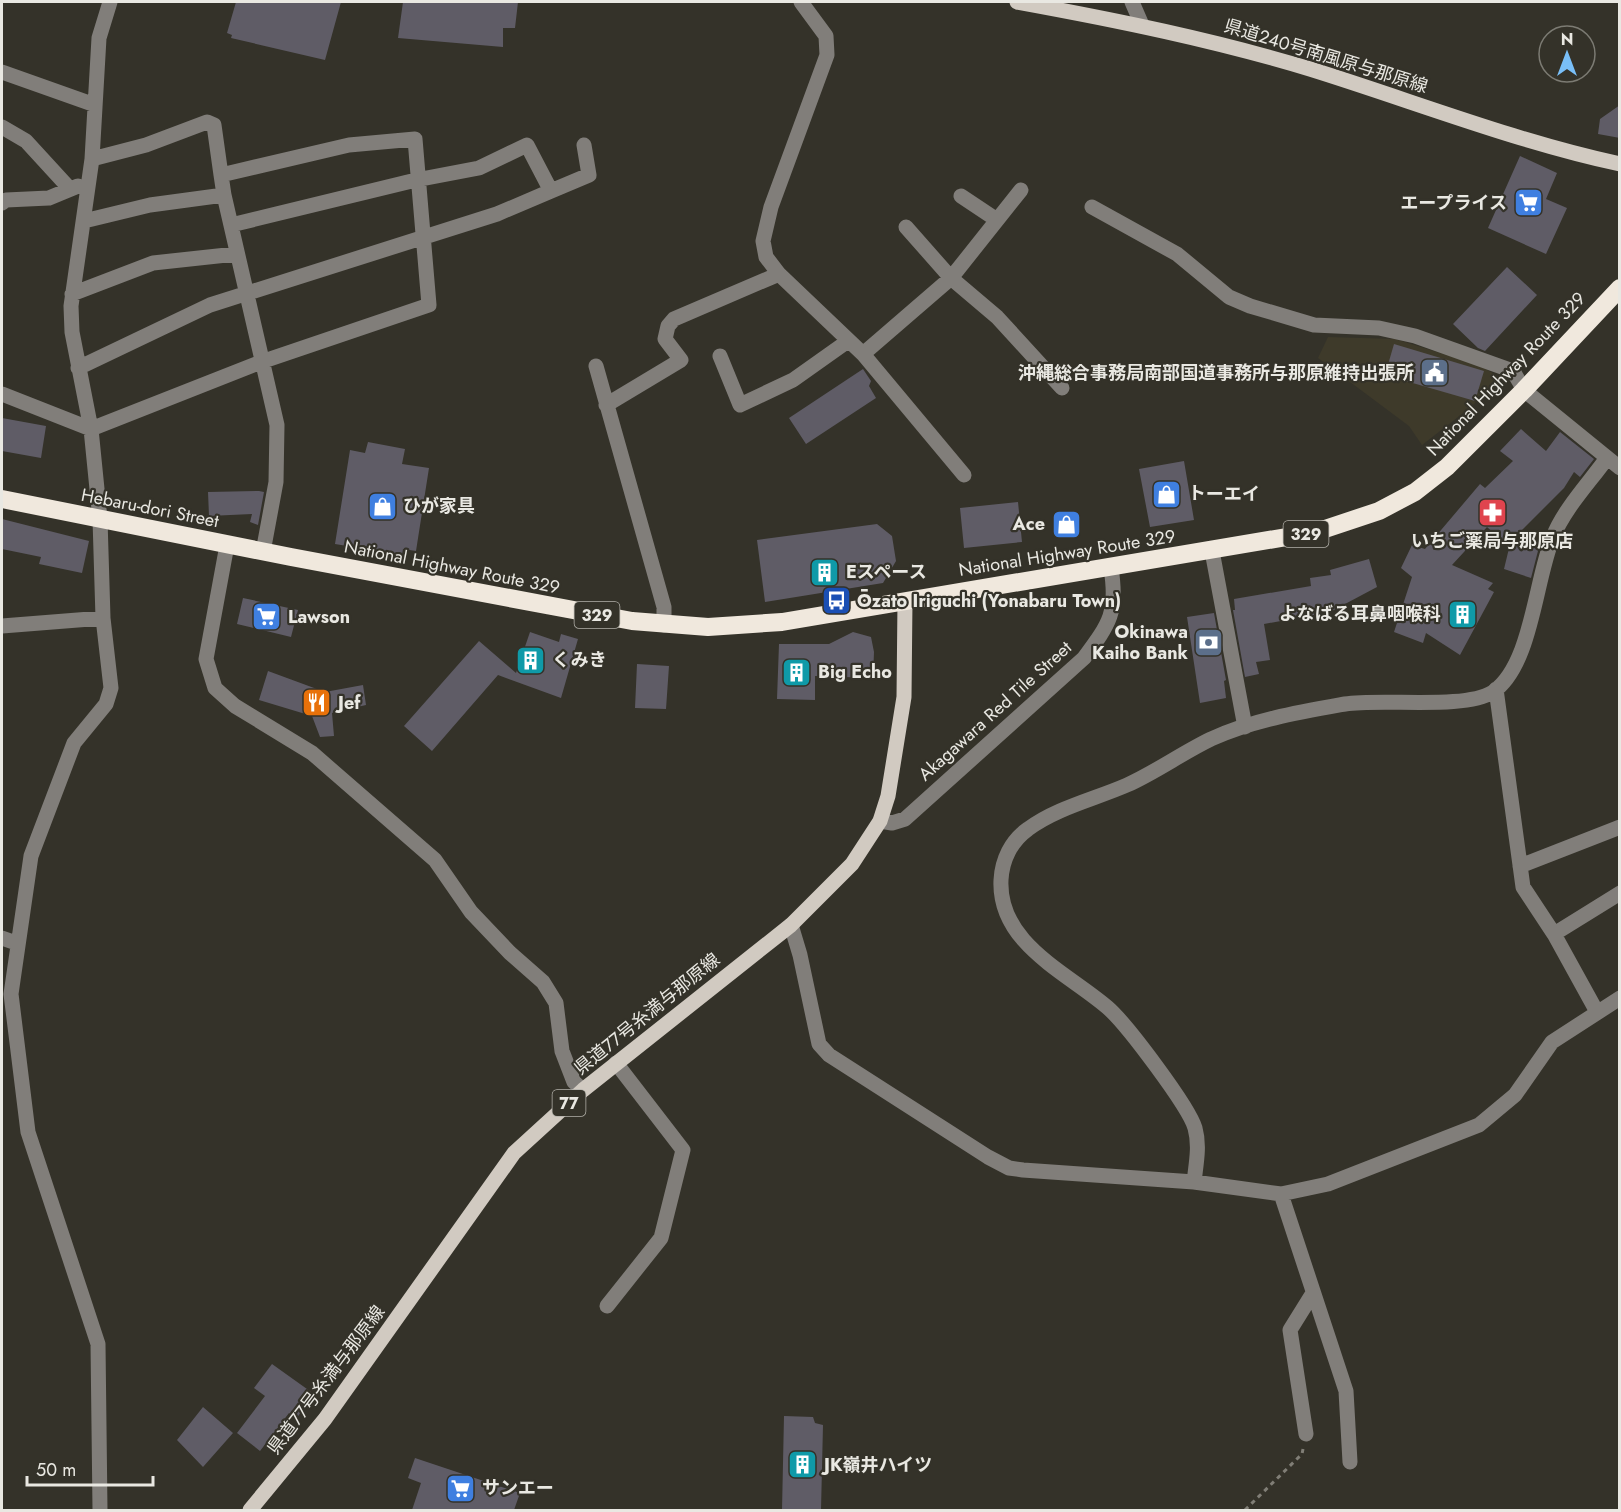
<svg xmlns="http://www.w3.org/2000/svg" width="1621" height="1512" font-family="Jost,'Noto Sans JP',sans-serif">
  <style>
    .built { fill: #3e3a2a }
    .building { fill: #5f5c66 }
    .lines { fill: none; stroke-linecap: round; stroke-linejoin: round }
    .path { stroke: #807e76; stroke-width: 3; stroke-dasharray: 4.5 4.5; stroke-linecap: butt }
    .minor { stroke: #817e7a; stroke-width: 15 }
    .major { stroke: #d1cac1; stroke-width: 15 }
    .highway { stroke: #f0e8dd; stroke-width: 18 }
    .labels { text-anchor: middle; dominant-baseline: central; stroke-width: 4.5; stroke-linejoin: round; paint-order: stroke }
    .shield { fill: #343229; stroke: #b3b1aa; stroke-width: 1.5 }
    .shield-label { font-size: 16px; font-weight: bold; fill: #e9e8e2 }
    .street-label { font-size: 18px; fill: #e9e8e2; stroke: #343229 }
    .poi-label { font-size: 18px; font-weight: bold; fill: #e9e8e2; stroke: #343229; text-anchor: start }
  </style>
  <rect width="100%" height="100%" fill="#343229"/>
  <!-- built -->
  <path class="built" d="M 1328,337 L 1395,339 L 1479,365 L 1499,377 L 1471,407 L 1422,445 L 1409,426 L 1318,358 Z"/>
  <!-- building -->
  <path class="building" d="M 236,2 L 341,2 L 325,60 L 231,38 L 232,35 L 227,33 Z
    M 403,2 L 518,2 L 515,28 L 503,28 L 503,47 L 398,38 Z
    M 1620,105 L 1620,138 L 1598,134 L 1600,119 Z
    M 1520,156 L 1557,173 L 1546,199 L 1567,208 L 1546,254 L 1488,228 Z
    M 1507,267 L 1537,295 L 1485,351 L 1478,348 L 1453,324 Z
    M 1394,344 L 1484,371 L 1475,401 L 1385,375 Z
    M 863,369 L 871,381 L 869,386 L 876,398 L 806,444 L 789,418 Z
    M 2,418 L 46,426 L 41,458 L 2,451 Z
    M 1521,429 L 1546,451 L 1560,432 L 1594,459 L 1580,477 L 1574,472 L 1564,488 L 1512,540 L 1539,547 L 1531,578 L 1504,569 L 1511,540 L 1507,545 L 1487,527 L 1452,565 L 1493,583 L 1488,589 L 1494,592 L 1460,655 L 1426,633 L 1423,643 L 1394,632 L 1412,577 L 1401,568 L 1412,545 L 1425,549 L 1480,484 L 1485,488 L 1513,461 L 1500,451 Z
    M 368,442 L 405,449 L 402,464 L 429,468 L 416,551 L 403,549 L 402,555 L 335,544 L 350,450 L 365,453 Z
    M 1184,461 L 1194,520 L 1150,527 L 1139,469 Z
    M 259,491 L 264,492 L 258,525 L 250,522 L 252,514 L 209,516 L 208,492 Z
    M 1018,502 L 1022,542 L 964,548 L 960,508 Z
    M 2,519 L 89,541 L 82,573 L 39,564 L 41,557 L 2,549 Z
    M 877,524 L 892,536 L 896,561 L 883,583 L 765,602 L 757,540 Z
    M 1369,559 L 1377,587 L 1330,612 L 1264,624 L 1270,660 L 1256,662 L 1259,674 L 1245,677 L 1233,610 L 1235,610 L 1234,599 L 1311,586 L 1310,578 L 1331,575 L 1330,570 Z
    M 243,598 L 298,610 L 291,637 L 237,624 Z
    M 1214,613 L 1226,680 L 1224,681 L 1226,698 L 1200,703 L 1187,617 Z
    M 530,632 L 559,642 L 561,634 L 578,639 L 561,698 L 498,675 L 432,751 L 404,726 L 479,641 L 516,673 Z
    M 853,632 L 871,637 L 874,652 L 873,678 L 815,676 L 815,700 L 777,699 L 779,644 L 829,644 Z
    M 637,664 L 669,666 L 666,709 L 635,708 Z
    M 268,671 L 325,692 L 363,685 L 366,705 L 332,713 L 334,736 L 320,737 L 312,716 L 259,700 Z
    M 272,1364 L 314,1394 L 296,1419 L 289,1413 L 260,1451 L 237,1433 L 265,1396 L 254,1388 Z
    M 203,1407 L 233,1433 L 203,1467 L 177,1440 Z
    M 784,1416 L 813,1417 L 815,1423 L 823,1425 L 821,1510 L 782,1510 Z
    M 415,1458 L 520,1493 L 514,1510 L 412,1510 L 421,1483 L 408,1478 Z"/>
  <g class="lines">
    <!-- path -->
    <path class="path" d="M 1245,1510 L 1302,1454 L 1303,1449"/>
    <!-- minor -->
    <path class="minor" d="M 801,2 L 826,36 L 827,55 L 771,207 L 763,241 L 766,257 L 779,274 L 863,354 L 964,475
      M 1132,2 L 1142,25
      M 2,72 L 95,105
      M 2,127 L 26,141 L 70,189
      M 92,159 L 146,145 L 207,122 L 214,125 L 221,175
      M 551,191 L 589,175 L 584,145
      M 961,196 L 997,220
      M 2,203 L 6,200 L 49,198 L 78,186
      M 1092,207 L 1177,254 L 1229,297 L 1250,306 L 1314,325 L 1379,328 L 1415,336 L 1513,371 L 1524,390 L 1620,468
      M 84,221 L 150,205 L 224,195 L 277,425 L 276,482 L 263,552
      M 906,227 L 951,278 L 1021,190
      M 72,294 L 153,263 L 236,254
      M 863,354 L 951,278 L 997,317 L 1062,388
      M 720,356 L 740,405 L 793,380 L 848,341
      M 596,366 L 664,607 L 664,625
      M 78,368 L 210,305 L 497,214 L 551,191 L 527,145 L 479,168 L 416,180 L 231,225
      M 2,394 L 91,429 L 261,362 L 429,305 L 415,139 L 349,145 L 221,175 L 224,195
      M 606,405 L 681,360 L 665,339 L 668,326 L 674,319 L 779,274
      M 227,545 L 206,659 L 215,688 L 235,706 L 312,753 L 435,860 L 471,912 L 510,953 L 543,982 L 556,1003 L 562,1051 L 574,1082 L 583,1090
      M 1212,551 L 1245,727
      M 2,626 L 103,618
      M 1496,689 L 1523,887 L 1554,934 L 1597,1012
      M 880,821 L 892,823 L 905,819 L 1084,658 C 1110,623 1118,612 1111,568
      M 1520,866 L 1620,827
      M 791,925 L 800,955 L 819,1044 L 829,1055 L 988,1157 L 1009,1168 L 1023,1170 L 1194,1182 L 1281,1194 L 1328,1184 L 1479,1125 L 1515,1095 L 1552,1042 L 1620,998
      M 1554,934 L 1620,893
      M 2,938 L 16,943
      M 1194,1182 C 1196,1164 1200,1146 1195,1128 C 1189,1107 1126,1023 1107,1007 C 1066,972 998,943 1001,880 C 1002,860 1011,841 1028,829 C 1056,808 1095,799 1127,785 C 1156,772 1182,753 1211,739 C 1253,720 1300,712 1345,704 C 1383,698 1464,710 1493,692 C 1532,665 1535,580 1553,537 C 1564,509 1589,483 1607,458
      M 1281,1194 L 1346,1391 L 1350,1462
      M 607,1306 L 661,1238 L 683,1150 L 616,1063
      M 1306,1434 L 1290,1330 L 1313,1293
      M 100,1510 L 98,1344 L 28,1132 L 11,994 L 31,856 L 74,743 L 106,704 L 111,688 L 103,618 L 100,519 L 91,429 L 72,332 L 71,306 L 92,159 L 99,38 L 110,2"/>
    <!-- major -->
    <path class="major" d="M 1017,2 C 1116,20 1214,40 1310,69 C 1413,101 1514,141 1620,164
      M 250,1510 L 325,1419 L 514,1153 L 583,1090 L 791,925 L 852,864 L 880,821 L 888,796 L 904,697 L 905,601"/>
    <!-- highway -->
    <path class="highway" d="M 2,499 L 291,557 L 632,621 L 708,627 L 782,622 L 1316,532 L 1379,511 L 1415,492 L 1447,467 L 1524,390 L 1620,288"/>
  </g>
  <!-- icons -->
  <defs>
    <symbol id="supermarket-square" viewBox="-11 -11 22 22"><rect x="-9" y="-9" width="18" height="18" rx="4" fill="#3f7fe0" stroke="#343229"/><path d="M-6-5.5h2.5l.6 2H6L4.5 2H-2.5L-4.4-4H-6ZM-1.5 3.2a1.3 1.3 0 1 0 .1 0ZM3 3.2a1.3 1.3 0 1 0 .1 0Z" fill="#fff"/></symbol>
    <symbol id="civic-square" viewBox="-11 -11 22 22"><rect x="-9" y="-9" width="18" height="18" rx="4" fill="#5c6f8a" stroke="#343229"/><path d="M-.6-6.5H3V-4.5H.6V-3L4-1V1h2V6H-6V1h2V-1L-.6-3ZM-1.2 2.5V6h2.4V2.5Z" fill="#fff"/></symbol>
    <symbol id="shop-square" viewBox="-11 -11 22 22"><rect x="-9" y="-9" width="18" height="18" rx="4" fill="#3f7fe0" stroke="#343229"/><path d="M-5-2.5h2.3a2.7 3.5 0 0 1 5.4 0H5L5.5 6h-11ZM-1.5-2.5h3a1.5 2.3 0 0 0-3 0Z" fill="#fff"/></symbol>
    <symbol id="pharmacy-square" viewBox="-11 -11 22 22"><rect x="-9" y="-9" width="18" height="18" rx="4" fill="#e0444e" stroke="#343229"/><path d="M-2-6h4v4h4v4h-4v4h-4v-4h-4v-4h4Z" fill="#fff"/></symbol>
    <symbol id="building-square" viewBox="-11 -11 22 22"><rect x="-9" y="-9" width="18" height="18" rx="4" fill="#0f9aa8" stroke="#343229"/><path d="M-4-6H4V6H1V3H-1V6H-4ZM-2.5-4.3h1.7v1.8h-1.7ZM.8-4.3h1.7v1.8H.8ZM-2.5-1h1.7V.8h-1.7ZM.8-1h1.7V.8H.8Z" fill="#fff"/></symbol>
    <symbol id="bus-square" viewBox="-11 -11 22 22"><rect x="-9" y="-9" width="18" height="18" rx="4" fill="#1a4fb4" stroke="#343229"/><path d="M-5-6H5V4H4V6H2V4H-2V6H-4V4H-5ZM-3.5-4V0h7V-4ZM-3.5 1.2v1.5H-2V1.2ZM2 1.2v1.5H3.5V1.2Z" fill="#fff"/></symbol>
    <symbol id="bank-square" viewBox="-11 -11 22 22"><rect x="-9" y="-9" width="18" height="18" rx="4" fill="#5c6f8a" stroke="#343229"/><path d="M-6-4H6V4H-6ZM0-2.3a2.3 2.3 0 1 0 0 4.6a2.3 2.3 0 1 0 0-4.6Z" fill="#fff"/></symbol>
    <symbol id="restaurant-square" viewBox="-11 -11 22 22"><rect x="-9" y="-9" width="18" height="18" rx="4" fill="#e8710a" stroke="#343229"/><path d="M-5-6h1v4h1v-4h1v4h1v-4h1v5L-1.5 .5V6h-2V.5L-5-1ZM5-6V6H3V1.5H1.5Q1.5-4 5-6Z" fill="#fff"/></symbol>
  </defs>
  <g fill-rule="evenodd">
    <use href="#supermarket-square" x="1512" y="186" width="33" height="33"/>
    <use href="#civic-square" x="1418" y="356" width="33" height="33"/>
    <use href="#shop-square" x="1150" y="478" width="33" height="33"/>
    <use href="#shop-square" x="366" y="490" width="33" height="33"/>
    <use href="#pharmacy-square" x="1476" y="496" width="33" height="33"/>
    <use href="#shop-square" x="1050" y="508" width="33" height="33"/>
    <use href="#building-square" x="808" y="556" width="33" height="33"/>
    <use href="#bus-square" x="820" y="584" width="33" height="33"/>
    <use href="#building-square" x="1446" y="598" width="33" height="33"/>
    <use href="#supermarket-square" x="250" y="600" width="33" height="33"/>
    <use href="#bank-square" x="1192" y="626" width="33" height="33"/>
    <use href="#building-square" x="514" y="644" width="33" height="33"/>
    <use href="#building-square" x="780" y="656" width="33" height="33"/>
    <use href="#restaurant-square" x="300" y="686" width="33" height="33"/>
    <use href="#building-square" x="786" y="1448" width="33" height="33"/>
    <use href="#supermarket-square" x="444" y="1472" width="33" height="33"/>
  </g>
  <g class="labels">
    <!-- shield labels -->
    <g class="shield">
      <rect x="1283.5" y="521" width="45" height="26" rx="4.5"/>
      <rect x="574.5" y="602" width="45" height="26" rx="4.5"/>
      <rect x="552.5" y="1090" width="33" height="26" rx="4.5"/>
    </g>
    <g class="shield-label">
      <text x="1306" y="534">329</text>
      <text x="597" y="615">329</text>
      <text x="569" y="1103">77</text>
    </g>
    <!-- street labels -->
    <g class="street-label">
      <text transform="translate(1326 56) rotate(17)">県道240号南風原与那原線</text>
      <text transform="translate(1506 374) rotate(-46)">National Highway Route 329</text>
      <text transform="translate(150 508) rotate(11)">Hebaru-dori Street</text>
      <text transform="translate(1067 553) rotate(-9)">National Highway Route 329</text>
      <text transform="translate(452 567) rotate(11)">National Highway Route 329</text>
      <text transform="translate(995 711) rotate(-42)">Akagawara Red Tile Street</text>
      <text transform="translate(647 1014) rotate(-39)">県道77号糸満与那原線</text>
      <text transform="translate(326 1380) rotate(-53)">県道77号糸満与那原線</text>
    </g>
    <!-- poi labels -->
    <g class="poi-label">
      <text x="1507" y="203" text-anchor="end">エープライス</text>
      <text x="1414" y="373" text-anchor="end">沖縄総合事務局南部国道事務所与那原維持出張所</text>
      <text x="1188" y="494">トーエイ</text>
      <text x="403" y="506">ひが家具</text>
      <text x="1045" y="524" text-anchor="end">Ace</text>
      <text x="1492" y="541" text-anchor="middle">いちご薬局与那原店</text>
      <text x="846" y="572">Eスペース</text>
      <text x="857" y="601">Ōzato Iriguchi (Yonabaru Town)</text>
      <text x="1441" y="614" text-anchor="end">よなばる耳鼻咽喉科</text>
      <text x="288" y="617">Lawson</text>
      <text x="1188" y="632" text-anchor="end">Okinawa<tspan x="1188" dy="21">Kaiho Bank</tspan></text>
      <text x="552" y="660">くみき</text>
      <text x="818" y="672">Big Echo</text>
      <text x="338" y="703">Jef</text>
      <text x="824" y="1465">JK嶺井ハイツ</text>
      <text x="482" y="1488">サンエー</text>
    </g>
  </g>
  <!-- border -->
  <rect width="1621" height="1512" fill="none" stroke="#e9e8e2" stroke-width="6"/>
  <!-- north arrow -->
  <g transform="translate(1567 54)"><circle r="28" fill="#343229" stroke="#7c7b73" stroke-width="1.5"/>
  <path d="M0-4.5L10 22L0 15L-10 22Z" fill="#79bff8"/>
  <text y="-9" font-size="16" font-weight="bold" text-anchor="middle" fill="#e9e8e2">N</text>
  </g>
  <!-- scale -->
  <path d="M27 1476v9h126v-9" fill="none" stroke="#e9e8e2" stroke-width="3"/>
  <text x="36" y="1476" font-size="18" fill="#e9e8e2" stroke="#343229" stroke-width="4.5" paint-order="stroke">50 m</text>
</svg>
